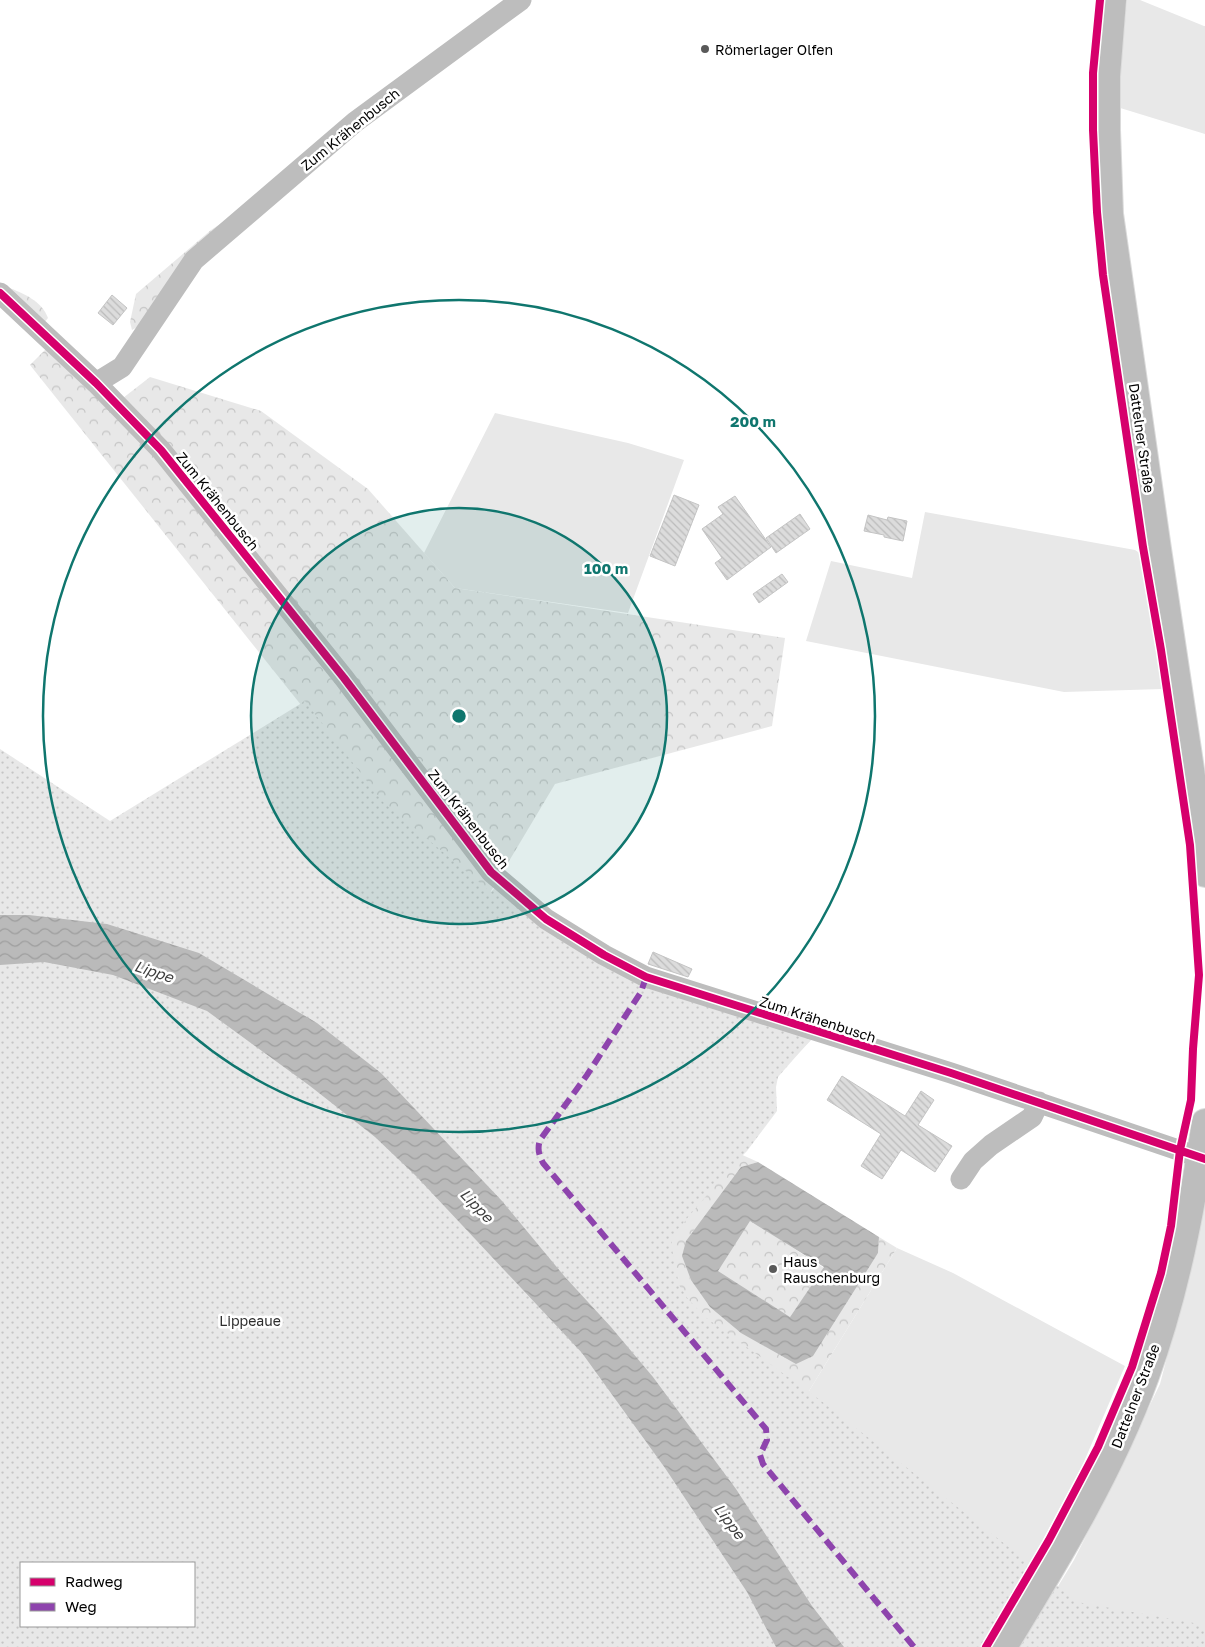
<svg xmlns="http://www.w3.org/2000/svg" width="1205" height="1647" font-family="'Golos Text',sans-serif">
  <style>
    .green { fill: #e8e8e8 }
    .forest { fill: url(#forest-crowns) }
    .park { fill: url(#park-dots); fill-rule: evenodd }
    .water { fill: url(#water-waves); fill-rule: evenodd }
    .building { fill: url(#building-back-hatch); stroke: #c4c4c4 }
    .lines { fill: none; stroke-linecap: round; stroke-linejoin: round }
    .major-casing { stroke: #dbdbdb; stroke-width: 28 }
    .minor { stroke: #bdbdbd; stroke-width: 21 }
    .major { stroke: #bdbdbd; stroke-width: 26 }
    .quiet { stroke: #8e44ad; stroke-width: 6; stroke-dasharray: 12 6; stroke-linecap: butt }
    .cycleway-casing { stroke: #fff; stroke-width: 11 }
    .cycleway { stroke: #d6006c; stroke-width: 8 }
    .ring { fill: none; stroke: #0f766e; stroke-width: 2.5 }
    .poi-dot { fill: #595959; stroke: #fff; stroke-width: 2 }
    .labels { text-anchor: middle; dominant-baseline: central; stroke-width: 5; stroke-linejoin: round; paint-order: stroke }
    .poi-label { font-size: 14px; fill: #000; stroke: #fff; text-anchor: start }
    .street-label { font-size: 14px; fill: #000; stroke: #fff }
    .park-label { font-size: 14px; fill: #2d2d2d; stroke: #fff }
    .water-label { font-size: 15px; font-style: italic; fill: #3e3e3e; stroke: #fff }
    .centre { fill: #0f766e; stroke: #fff; stroke-width: 2.5 }
    .ring-label { font-size: 15px; text-anchor: middle; font-weight: bold; fill: #0f766e; stroke: #fff; stroke-width: 5; stroke-linejoin: round; paint-order: stroke }
  </style>
  <defs>
    <pattern id="forest-crowns" width="20" height="18" patternUnits="userSpaceOnUse" patternTransform="scale(1.25)"><rect width="20" height="18" fill="#e8e8e8"/><path d="M2 6a3 3 0 1 1 6 0M12 15a3 3 0 1 1 6 0" fill="none" stroke="#c5c5c5"/></pattern>
    <pattern id="park-dots" width="8" height="8" patternUnits="userSpaceOnUse" patternTransform="scale(1.25)"><rect width="8" height="8" fill="#e8e8e8"/><path d="M2 2h.1M6 6h.1" fill="none" stroke="#c5c5c5" stroke-width="1.8" stroke-linecap="round"/></pattern>
    <pattern id="water-waves" width="16" height="10" patternUnits="userSpaceOnUse" patternTransform="scale(1.25)"><rect width="16" height="10" fill="#bababa"/><path d="M0 5q4-4 8 0t8 0" fill="none" stroke="#9e9e9e"/></pattern>
    <pattern id="building-back-hatch" width="6" height="6" patternUnits="userSpaceOnUse" patternTransform="scale(1.25)"><rect width="6" height="6" fill="#dcdcdc"/><path d="M-1 5l2 2M0 0l6 6M5-1l2 2" fill="none" stroke="#bbb"/></pattern>
  </defs>
  <rect width="100%" height="100%" fill="#fff"/>
  <!-- green -->
  <path class="green" d="M 1127,0 L 1140,0 L 1204,26 L 1205,26 L 1205,134 L 1117,107 Z
    M 495,413 L 628,443 L 684,460 L 628,613 L 455,588 L 424,553 Z
    M 925,512 L 1135,550 L 1141,554 L 1162,689 L 1064,692 L 806,641 L 831,561 L 912,578 Z
    M 816,1035 L 775,1078 L 736,1149 L 809,1391 L 897,1248 L 953,1273 L 1125,1366 L 1083,1464 L 1038,1549 L 980,1647 L 542,1141 Z
    M 1205,1199 L 1205,1647 L 1021,1647 L 1074,1560 L 1111,1486 L 1160,1384 L 1188,1277 Z"/>
  <!-- forest -->
  <path class="forest" d="M 234,215 L 151,319 L 132,330 L 130,322 L 136,294 L 211,230 Z
    M 7,287 C 23,293 42,301 48,318 L 42,325 Z
    M 51,344 L 114,405 L 150,377 L 261,411 L 368,489 L 455,588 L 785,638 L 772,726 L 555,784 L 490,893 L 380,804 L 30,365 Z
    M 738,1153 L 758,1162 L 741,1167 L 686,1241 L 682,1256 L 691,1281 L 710,1307 L 741,1333 L 796,1364 L 878,1253 L 879,1237 L 897,1248 L 809,1391 L 745,1358 L 701,1320 L 674,1279 L 671,1254 L 674,1237 L 692,1211 Z
    M 750,1220 L 824,1268 L 790,1317 L 717,1271 Z"/>
  <!-- park -->
  <path class="park" d="M 305,701 L 383,802 L 491,892 L 498,884 L 603,963 L 813,1037 L 778,1077 L 776,1087 L 777,1111 L 747,1151 L 730,1168 L 672,1236 L 672,1249 L 679,1285 L 688,1299 L 705,1317 L 820,1400 L 1019,1555 L 1077,1602 L 1205,1625 L 1205,1647 L 0,1647 L 0,749 L 110,821 ZM 21,1563 L 194,1563 L 194,1626 L 21,1626 Z"/>
  <!-- water -->
  <path class="water" d="M 0,915 L 29,915 L 107,924 L 199,953 L 317,1023 L 381,1073 L 502,1201 L 565,1277 L 611,1327 L 653,1377 L 736,1489 L 812,1606 L 844,1647 L 776,1647 L 747,1592 L 665,1468 L 582,1353 L 416,1176 L 375,1137 L 310,1086 L 207,1011 L 113,975 L 44,962 L 0,965 Z
    M 758,1162 L 879,1237 L 878,1253 L 813,1356 L 796,1364 L 741,1333 L 710,1307 L 691,1280 L 682,1256 L 686,1241 L 741,1167 ZM 750,1221 L 824,1267 L 790,1317 L 718,1271 Z"/>
  <!-- building -->
  <path class="building" d="M 112,295 L 127,308 L 113,325 L 98,313 Z
    M 674,495 L 699,505 L 675,566 L 650,556 Z
    M 735,496 L 771,547 L 727,580 L 715,563 L 722,558 L 702,529 L 723,514 L 718,507 Z
    M 800,514 L 810,529 L 776,553 L 766,538 Z
    M 868,515 L 887,520 L 888,517 L 907,521 L 903,541 L 884,537 L 884,535 L 864,531 Z
    M 782,574 L 788,582 L 759,603 L 753,594 Z
    M 653,952 L 692,969 L 688,977 L 648,964 Z
    M 842,1076 L 905,1116 L 921,1091 L 934,1100 L 918,1125 L 952,1146 L 935,1172 L 901,1150 L 882,1179 L 861,1166 L 881,1134 L 827,1100 Z"/>
  <g class="lines">
    <defs>
      <path id="major" d="M 1113,0 L 1107,76 L 1107,130 L 1110,214 L 1158,549 L 1202,843 L 1205,874
        M 1004,1647 C 1057,1560 1111,1472 1146,1376 C 1176,1294 1192,1208 1205,1122"/>
    </defs>
    <!-- major casing -->
    <use href="#major" class="major-casing"/>
    <!-- minor -->
    <path class="minor" d="M 0,293 L 96,383 L 161,450 L 344,678 L 491,872 L 546,919 L 604,955 L 646,977 L 951,1073 L 1205,1159
      M 96,383 L 122,367 L 194,260 L 355,122 L 521,0
      M 961,1179 L 973,1161 L 991,1145 L 1032,1117 L 1039,1102"/>
    <!-- major -->
    <use href="#major" class="major"/>
    <!-- quiet -->
    <path class="quiet" d="M 646,977 L 641,992 L 587,1075 L 540,1140 C 537,1149 539,1155 543,1163 L 766,1429 L 767,1440 L 760,1455 L 763,1464 L 914,1647"/>
    <defs>
      <path id="cycleway" d="M 0,293 L 96,383 L 161,450 L 344,678 L 491,872 L 546,919 L 604,955 L 646,977 L 951,1073 L 1205,1159
        M 986,1647 L 1049,1540 L 1098,1447 L 1132,1367 L 1161,1273 L 1171,1226 L 1180,1150 L 1191,1100 L 1193,1049 L 1199,975 L 1190,845 L 1161,650 L 1143,547 L 1103,275 L 1097,212 L 1093,130 L 1093,73 L 1100,0"/>
    </defs>
    <!-- cycleway casing -->
    <use href="#cycleway" class="cycleway-casing"/>
    <!-- cycleway -->
    <use href="#cycleway" class="cycleway"/>
  </g>
  <!-- distance rings -->
  <circle cx="459" cy="716" r="208" fill="#0f766e" fill-opacity=".12"/>
  <g class="ring">
    <circle cx="459" cy="716" r="208"/>
    <circle cx="459" cy="716" r="416"/>
  </g>
  <!-- markers -->
  <g class="poi-dot">
    <circle cx="705" cy="49" r="5"/>
    <circle cx="773" cy="1269" r="5"/>
  </g>
  <g class="labels">
    <!-- poi labels -->
    <g class="poi-label">
      <text x="715" y="49">Römerlager Olfen</text>
      <text x="783" y="1261">Haus<tspan x="783" dy="16">Rauschenburg</tspan></text>
    </g>
    <!-- street labels -->
    <g class="street-label">
      <text transform="translate(350 129) rotate(-39)">Zum Krähenbusch</text>
      <text transform="translate(1142 438) rotate(82)">Dattelner Straße</text>
      <text transform="translate(218 501) rotate(51)">Zum Krähenbusch</text>
      <text transform="translate(469 819) rotate(52)">Zum Krähenbusch</text>
      <text transform="translate(818 1019) rotate(18)">Zum Krähenbusch</text>
      <text transform="translate(1135 1396) rotate(-69)">Dattelner Straße</text>
    </g>
    <!-- park labels -->
    <g class="park-label">
      <text x="250" y="1320">Lippeaue</text>
    </g>
    <!-- water labels -->
    <g class="water-label">
      <text transform="translate(154 971) rotate(18)">Lippe</text>
      <text transform="translate(477 1205) rotate(46)">Lippe</text>
      <text transform="translate(730 1521) rotate(53)">Lippe</text>
    </g>
  </g>
  <circle cx="459" cy="716" r="8" class="centre"/>
  <g class="ring-label">
    <text x="753" y="427">200 m</text>
    <text x="606" y="574">100 m</text>
  </g>
  <!-- legend -->
  <rect x="20" y="1562" width="175" height="65" fill="#ffffff" stroke="#999999"/>
  <rect x="30" y="1578" width="25" height="8" fill="#d6006c" stroke="#999999"/>
  <text x="65" y="1587" font-size="15" fill="#000000">Radweg</text>
  <rect x="30" y="1603" width="25" height="8" fill="#8e44ad" stroke="#999999"/>
  <text x="65" y="1612" font-size="15" fill="#000000">Weg</text>
</svg>
